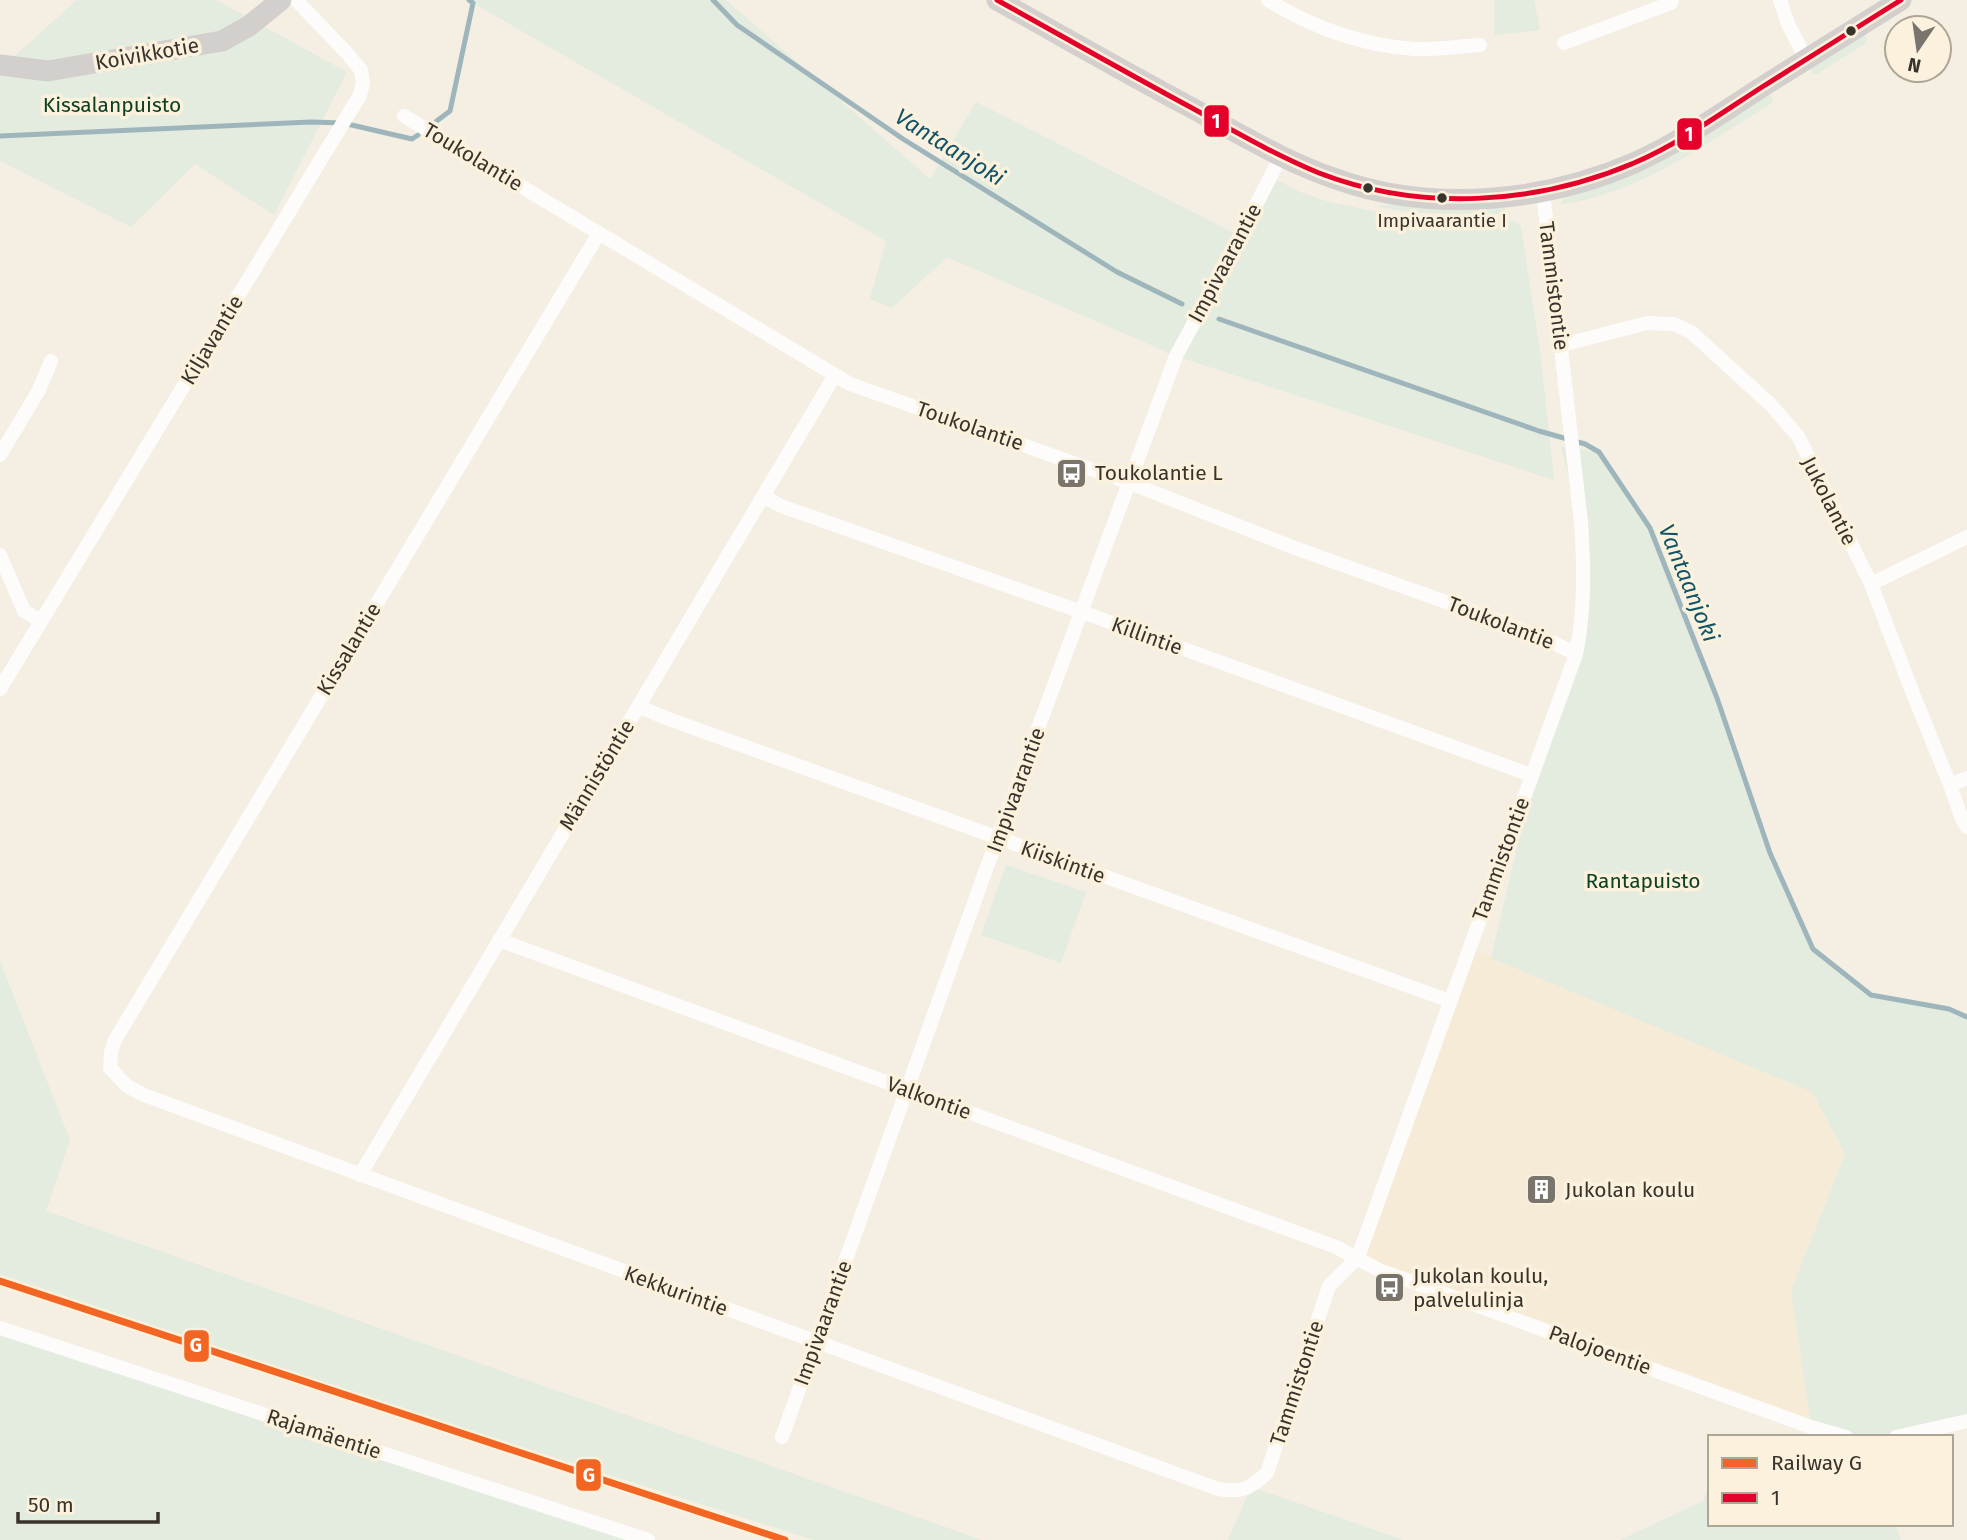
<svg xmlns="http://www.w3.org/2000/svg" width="1967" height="1540" font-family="'Fira Sans',sans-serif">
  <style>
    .built { fill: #f6ebd7 }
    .green { fill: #e3ecdf }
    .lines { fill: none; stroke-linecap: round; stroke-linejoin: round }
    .stream { stroke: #9fb5bc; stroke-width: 5 }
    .street { stroke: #fdfcfb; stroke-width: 14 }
    .secondary { stroke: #d3cfcd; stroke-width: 21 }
    .bus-1-casing { stroke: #fbf1dc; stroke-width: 10 }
    .bus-1 { stroke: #e4002b; stroke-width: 5 }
    .rail-1-casing { stroke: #fbf1dc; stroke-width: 12 }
    .rail-1 { stroke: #f26522; stroke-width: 7 }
    .bus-dot { fill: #38342c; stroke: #fbf1dc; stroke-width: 2.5 }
    .labels { text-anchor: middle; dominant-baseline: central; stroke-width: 7; stroke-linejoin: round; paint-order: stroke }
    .bus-label { font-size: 19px; fill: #38342c; stroke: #fbf1dc }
    .street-label { font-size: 21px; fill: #38342c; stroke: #fbf1dc }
    .park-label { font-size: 21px; fill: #0c4125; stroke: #fbf1dc }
    .poi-label { font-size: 21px; fill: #38342c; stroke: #fbf1dc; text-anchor: start }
    .water-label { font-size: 23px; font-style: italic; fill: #0e536a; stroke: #fbf1dc }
    .line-badge { stroke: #fbf1dc; stroke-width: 2.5 }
    .badge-label { font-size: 19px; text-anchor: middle; font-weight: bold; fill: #fff }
  </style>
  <rect width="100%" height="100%" fill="#f4eee3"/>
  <!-- built -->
  <path class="built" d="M 1469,947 L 1812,1092 L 1845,1154 L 1791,1290 L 1811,1427 L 1358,1257 Z"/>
  <!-- green -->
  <path class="green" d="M 77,0 L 216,0 L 347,72 L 274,215 L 195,164 L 131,227 L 0,161 L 0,69 Z
    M 471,0 L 726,0 L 930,179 L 976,102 L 1240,236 L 1271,177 L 1300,192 L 1326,201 L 1409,219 L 1425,222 L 1515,221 L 1521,227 L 1541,358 L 1554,480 L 1176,356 L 947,257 L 892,308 L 870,299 L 886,241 L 473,3 Z
    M 1495,0 L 1534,0 L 1540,30 L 1494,35 Z
    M 1865,35 L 1867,40 L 1866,43 L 1817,74 L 1812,73 L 1811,69 Z
    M 1769,94 L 1773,99 L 1772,103 C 1708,142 1636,196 1560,204 L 1567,194 Z
    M 1405,203 L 1504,206 L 1505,210 L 1502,214 C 1458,215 1417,215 1373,206 Z
    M 1561,447 L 1599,452 L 1650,528 L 1717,698 L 1770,853 L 1813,949 L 1871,995 L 1949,1009 L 1967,1017 L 1967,1421 L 1896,1437 L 1846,1437 L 1811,1427 L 1791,1290 L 1845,1154 L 1812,1092 L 1491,958 L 1529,797 L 1584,645 L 1581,522 Z
    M 1006,865 L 1086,892 L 1061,963 L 981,935 Z
    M 0,961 L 70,1140 L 46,1211 L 982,1540 L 814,1540 L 0,1281 Z
    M 0,1328 L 648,1540 L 0,1540 Z
    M 1710,1483 L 1710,1524 L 1895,1524 L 1901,1540 L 1620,1540 L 1703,1501 Z
    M 1251,1487 L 1404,1540 L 1228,1540 Z"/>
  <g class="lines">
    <!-- stream -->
    <path class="stream" d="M 713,0 L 737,25 L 903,139 L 1117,272 L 1182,304
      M 434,123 L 450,111 L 473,3 L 469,0
      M 0,136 L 311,122 L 343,123 L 412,139 L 418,135
      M 1219,319 L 1539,431 L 1585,444 L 1599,452 L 1650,528 L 1717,698 L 1770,853 L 1813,949 L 1871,995 L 1949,1009 L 1967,1017"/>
    <!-- street -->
    <path class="street" d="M 1268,0 C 1311,27 1364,46 1415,49 C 1436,50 1459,46 1480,45
      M 1780,0 L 1788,24 L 1806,59
      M 1564,43 L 1671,3 L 1672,0
      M 404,116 L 850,384 L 1130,483 L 1295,548 L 1499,621 L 1556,644 L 1576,654
      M 599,233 L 115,1040 L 111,1052 L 110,1068 L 127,1086 L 144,1095 L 1218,1489 C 1243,1493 1249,1489 1267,1473 L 1329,1286 L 1358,1257 L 1576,654 C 1585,610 1584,566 1581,522 L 1543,192
      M 1562,345 L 1647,323 L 1674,324 L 1691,332 L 1770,404 L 1798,436 L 1871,584 L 1910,686 L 1950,785 L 1962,819 L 1967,827
      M 0,455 L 39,390 L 51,361
      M 763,496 L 781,506 L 1082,612 L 1531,775
      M 0,555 L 24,611 L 41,621
      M 1871,584 L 1967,537
      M 0,689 L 360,95 L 363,83 L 361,70 L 345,51 L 296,0
      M 638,706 L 666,718 L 1450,1001
      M 1950,785 L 1967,778
      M 499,940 L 1336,1247 L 1379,1270 L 1811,1427 L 1846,1437
      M 360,1175 L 835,375
      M 0,1328 L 648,1540
      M 782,1437 L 997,839 L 1176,356 L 1232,252 L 1281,156
      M 1896,1437 L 1967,1421"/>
    <!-- secondary -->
    <path class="secondary" d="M 997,0 C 1062,36 1126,73 1192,108 C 1240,134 1287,163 1339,180 C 1433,213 1544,202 1634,163 C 1679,143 1720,114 1762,87 C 1808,58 1855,29 1901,0
      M 0,65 L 48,71 L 222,41 L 249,26 L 281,0"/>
    <defs>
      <path id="bus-1" d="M 997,0 C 1062,36 1127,73 1192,108 C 1234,131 1275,155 1319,173 C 1420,212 1535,205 1634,163 C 1680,143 1720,114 1762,87 C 1808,58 1855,29 1901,0"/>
    </defs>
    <!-- bus-1 casing -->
    <use href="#bus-1" class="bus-1-casing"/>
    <!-- bus-1 -->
    <use href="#bus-1" class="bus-1"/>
    <defs>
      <path id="rail-1" d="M 0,1281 L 785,1540"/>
    </defs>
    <!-- rail-1 casing -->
    <use href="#rail-1" class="rail-1-casing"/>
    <!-- rail-1 -->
    <use href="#rail-1" class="rail-1"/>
  </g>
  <!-- icons -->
  <defs>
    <symbol id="bus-square" viewBox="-11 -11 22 22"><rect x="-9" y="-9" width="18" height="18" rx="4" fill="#7a756c" stroke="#fbf1dc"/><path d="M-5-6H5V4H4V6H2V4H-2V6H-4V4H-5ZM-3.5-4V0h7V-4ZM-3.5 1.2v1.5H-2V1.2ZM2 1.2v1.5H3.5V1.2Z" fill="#fff"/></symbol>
    <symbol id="building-square" viewBox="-11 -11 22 22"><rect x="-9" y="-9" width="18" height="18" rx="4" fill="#7a756c" stroke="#fbf1dc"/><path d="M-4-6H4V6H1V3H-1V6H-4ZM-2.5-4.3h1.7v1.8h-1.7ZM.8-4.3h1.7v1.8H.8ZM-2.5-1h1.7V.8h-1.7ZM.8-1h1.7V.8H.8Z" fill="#fff"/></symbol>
  </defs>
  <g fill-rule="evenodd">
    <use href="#bus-square" x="1054" y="456" width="35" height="35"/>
    <use href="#building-square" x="1524" y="1172" width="35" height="35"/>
    <use href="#bus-square" x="1372" y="1270" width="35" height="35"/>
  </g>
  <!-- markers -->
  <g class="bus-dot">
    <circle cx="1851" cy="31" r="6"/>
    <circle cx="1368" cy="188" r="6"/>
    <circle cx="1442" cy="198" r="6"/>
  </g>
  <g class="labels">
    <!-- bus labels -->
    <g class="bus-label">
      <text x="1442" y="220">Impivaarantie I</text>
    </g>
    <!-- street labels -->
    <g class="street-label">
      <text transform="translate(147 54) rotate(-10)">Koivikkotie</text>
      <text transform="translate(473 157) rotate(31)">Toukolantie</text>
      <text transform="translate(1225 263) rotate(-62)">Impivaarantie</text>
      <text transform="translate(1554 286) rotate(83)">Tammistontie</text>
      <text transform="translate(212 340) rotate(-59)">Kiljavantie</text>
      <text transform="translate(970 426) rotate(19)">Toukolantie</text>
      <text transform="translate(1829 501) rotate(63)">Jukolantie</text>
      <text transform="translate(1501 623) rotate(21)">Toukolantie</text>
      <text transform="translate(1147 636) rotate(20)">Killintie</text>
      <text transform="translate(349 649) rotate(-59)">Kissalantie</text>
      <text transform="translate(597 775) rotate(-59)">Männistöntie</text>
      <text transform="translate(1016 790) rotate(-70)">Impivaarantie</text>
      <text transform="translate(1501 859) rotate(-70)">Tammistontie</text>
      <text transform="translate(1063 862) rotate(20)">Kiiskintie</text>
      <text transform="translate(929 1098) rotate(20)">Valkontie</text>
      <text transform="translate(676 1291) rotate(20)">Kekkurintie</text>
      <text transform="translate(823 1323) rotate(-70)">Impivaarantie</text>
      <text transform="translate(1600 1350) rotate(20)">Palojoentie</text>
      <text transform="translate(1297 1383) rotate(-72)">Tammistontie</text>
      <text transform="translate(324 1434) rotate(18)">Rajamäentie</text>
    </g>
    <!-- park labels -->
    <g class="park-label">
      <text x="112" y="105">Kissalanpuisto</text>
      <text x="1643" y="881">Rantapuisto</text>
    </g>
    <!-- poi labels -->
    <g class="poi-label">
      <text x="1095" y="473">Toukolantie L</text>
      <text x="1565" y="1190">Jukolan koulu</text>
      <text x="1413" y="1276">Jukolan koulu,<tspan x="1413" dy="24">palvelulinja</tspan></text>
    </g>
    <!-- water labels -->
    <g class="water-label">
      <text transform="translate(950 147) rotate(32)">Vantaanjoki</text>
      <text transform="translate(1689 583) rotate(68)">Vantaanjoki</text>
    </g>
  </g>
  <g class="line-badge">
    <rect x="1203" y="104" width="27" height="34" rx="7" fill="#e4002b"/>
    <rect x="1676" y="117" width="27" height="34" rx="7" fill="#e4002b"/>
    <rect x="183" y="1329" width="27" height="34" rx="7" fill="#f26522"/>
    <rect x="575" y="1458" width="27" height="34" rx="7" fill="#f26522"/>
  </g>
  <g class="badge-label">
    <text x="1216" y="128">1</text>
    <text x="1689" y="141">1</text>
    <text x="196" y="1352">G</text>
    <text x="589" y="1482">G</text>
  </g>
  <!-- legend -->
  <rect x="1708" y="1435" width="245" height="91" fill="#fbf1dc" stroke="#ada596" stroke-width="2"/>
  <rect x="1722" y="1458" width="35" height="10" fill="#f26522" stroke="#ada596" stroke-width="2"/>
  <text x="1771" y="1470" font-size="21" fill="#38342c">Railway G</text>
  <rect x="1722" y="1493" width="35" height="10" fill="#e4002b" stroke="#ada596" stroke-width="2"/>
  <text x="1771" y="1505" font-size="21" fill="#38342c">1</text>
  <!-- north arrow -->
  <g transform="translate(1918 49) rotate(193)"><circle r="33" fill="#fbf1dc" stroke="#ada596" stroke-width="2"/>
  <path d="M0-5L12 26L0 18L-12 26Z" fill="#7a756c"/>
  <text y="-10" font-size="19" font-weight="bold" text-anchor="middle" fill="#38342c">N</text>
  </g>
  <!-- scale -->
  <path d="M18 1512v10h140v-10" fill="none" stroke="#38342c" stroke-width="3.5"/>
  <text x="28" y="1512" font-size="21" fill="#38342c" stroke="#fbf1dc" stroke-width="5" paint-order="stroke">50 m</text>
</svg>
